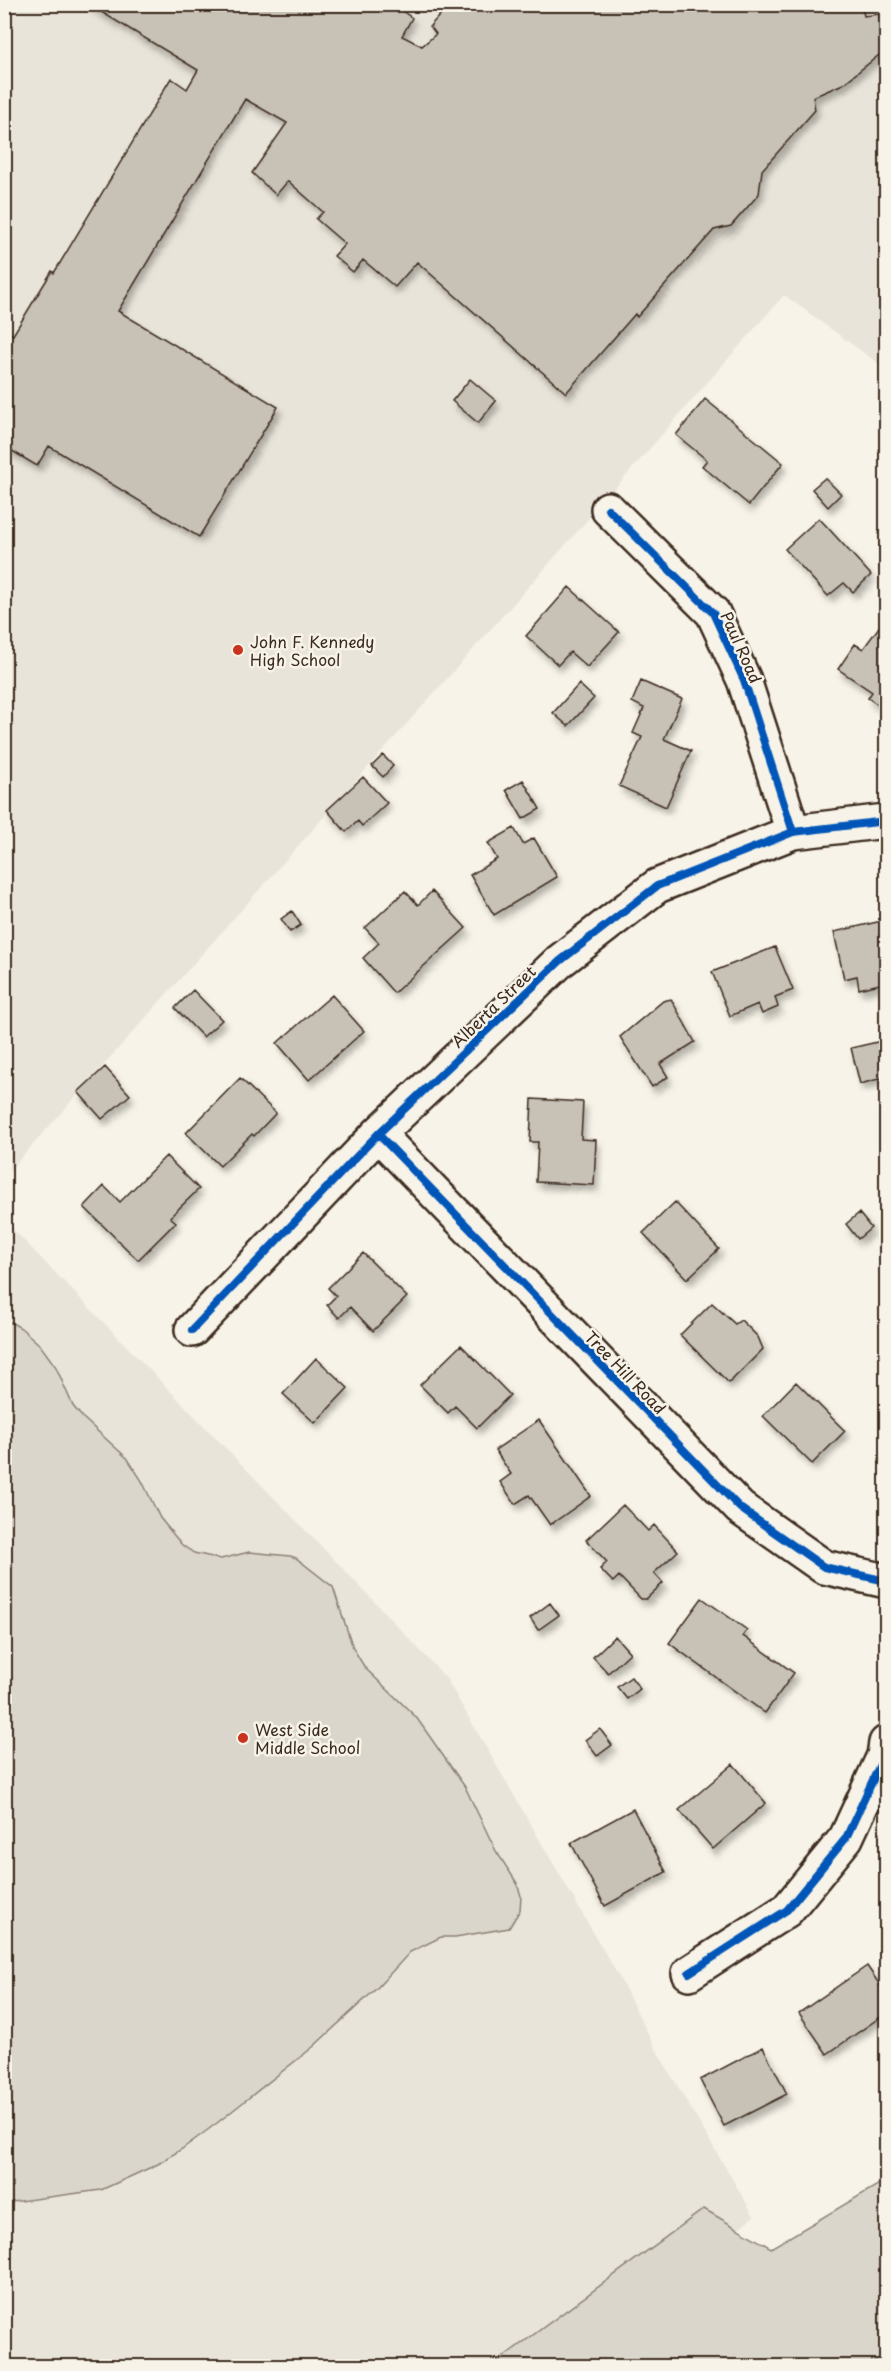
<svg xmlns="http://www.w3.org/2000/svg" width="891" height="2371" font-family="'Playpen Sans',sans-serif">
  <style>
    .built { fill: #e9e4d9 }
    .green { fill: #dbd6cb; stroke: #8b8074; stroke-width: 1.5 }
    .building { fill: #c8c1b6; stroke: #3b2a1e; stroke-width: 1.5; filter: url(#shadow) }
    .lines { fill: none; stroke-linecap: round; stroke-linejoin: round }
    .street-casing { stroke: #3b2a1e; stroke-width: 38 }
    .street { stroke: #f7f3e8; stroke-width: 33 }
    .cycleway-casing { stroke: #f7f3e8; stroke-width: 11 }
    .cycleway { stroke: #0057b8; stroke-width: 8 }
    .poi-dot { fill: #c8321e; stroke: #f7f3e8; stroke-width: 2 }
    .labels { text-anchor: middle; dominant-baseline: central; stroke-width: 5; stroke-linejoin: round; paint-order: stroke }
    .poi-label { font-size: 16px; fill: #3b2a1e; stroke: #f7f3e8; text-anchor: start }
    .street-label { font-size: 16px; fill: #3b2a1e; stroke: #f7f3e8 }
  </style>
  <defs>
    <filter id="shadow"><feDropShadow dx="3.5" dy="6" stdDeviation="3" flood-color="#0004"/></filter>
  </defs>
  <rect width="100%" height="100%" fill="#f7f3e8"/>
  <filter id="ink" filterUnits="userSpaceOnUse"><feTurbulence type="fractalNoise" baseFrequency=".0167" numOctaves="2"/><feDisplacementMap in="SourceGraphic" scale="12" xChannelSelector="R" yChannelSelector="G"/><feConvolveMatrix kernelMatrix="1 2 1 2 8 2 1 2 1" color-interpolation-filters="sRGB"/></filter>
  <g filter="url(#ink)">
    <!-- built -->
    <path class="built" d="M 5,5 L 886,5 L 886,369 L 784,295 L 562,549 L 5,1176 Z
      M 4,1220 L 353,1579 L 446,1678 L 619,1977 L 657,2051 L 754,2216 L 562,2366 L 5,2366 Z"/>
    <!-- green -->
    <path class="green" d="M 5,1319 L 21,1328 L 40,1345 L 56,1367 L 73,1406 L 82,1417 L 128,1459 L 142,1481 L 160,1518 L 182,1545 L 194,1553 L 221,1559 L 249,1552 L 290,1556 L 296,1558 L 333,1587 L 353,1648 L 365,1668 L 416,1717 L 465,1787 L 496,1851 L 517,1883 L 521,1896 L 520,1910 L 509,1928 L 455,1937 L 441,1937 L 410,1952 L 377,1988 L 313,2047 L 217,2123 L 182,2149 L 158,2164 L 101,2190 L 5,2203 Z
      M 886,2180 L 886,2366 L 491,2366 L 704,2209 L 771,2248 Z"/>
    <!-- building -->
    <path class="building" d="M 88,4 L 392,4 L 412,18 L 402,36 L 422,46 L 436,34 L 430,26 L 450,4 L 861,4 L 864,16 L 879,14 L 884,51 L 843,84 L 813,97 L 815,110 L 762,170 L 759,194 L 731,226 L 714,230 L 637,317 L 635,314 L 566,393 L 417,262 L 395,287 L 363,260 L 353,272 L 334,256 L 345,244 L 316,219 L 323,212 L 288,181 L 276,195 L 252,173 L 287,123 L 245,99 L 118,311 L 278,407 L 199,537 L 49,446 L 37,466 L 4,446 L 4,330 L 13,335 L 52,271 L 54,273 L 171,78 L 187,89 L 198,70 Z
      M 470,379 L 496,401 L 478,423 L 452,401 Z
      M 705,399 L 783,463 L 749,505 L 702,466 L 707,460 L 676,435 Z
      M 825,478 L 841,494 L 828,507 L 812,489 Z
      M 819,518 L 871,575 L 853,592 L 844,583 L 828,596 L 785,549 Z
      M 569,587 L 619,632 L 587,667 L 570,652 L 558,665 L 526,636 Z
      M 882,623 L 886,626 L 886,710 L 868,698 L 872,692 L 838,669 L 855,644 L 863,649 Z
      M 641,681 L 682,699 L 664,739 L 691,751 L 666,807 L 619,786 L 642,737 L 633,733 L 644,708 L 632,702 Z
      M 579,684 L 594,698 L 568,726 L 553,713 Z
      M 383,755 L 393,766 L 383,777 L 372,766 Z
      M 363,777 L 387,803 L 362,826 L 358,821 L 346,832 L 327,810 Z
      M 523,780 L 540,809 L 523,819 L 506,790 Z
      M 514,828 L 523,844 L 534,838 L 557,877 L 494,915 L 470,875 L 497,859 L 488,843 Z
      M 405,891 L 418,905 L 432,891 L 466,928 L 394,993 L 363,958 L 379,943 L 365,928 Z
      M 292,911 L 301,925 L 290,932 L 281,919 Z
      M 886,920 L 886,971 L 882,972 L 884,983 L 859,989 L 857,976 L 844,979 L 834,932 Z
      M 775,947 L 793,990 L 775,997 L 778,1007 L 762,1014 L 758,1004 L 730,1016 L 712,972 Z
      M 193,990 L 222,1020 L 203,1037 L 175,1008 Z
      M 332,995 L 364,1031 L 309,1080 L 277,1043 Z
      M 671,999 L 695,1042 L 660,1064 L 668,1077 L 652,1087 L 620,1037 L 663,1001 Z
      M 886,1040 L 886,1077 L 860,1084 L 851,1048 Z
      M 105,1067 L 130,1095 L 102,1119 L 78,1092 Z
      M 240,1078 L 276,1113 L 254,1136 L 252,1134 L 220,1166 L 186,1133 Z
      M 532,1099 L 583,1102 L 581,1139 L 596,1140 L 594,1185 L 536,1182 L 538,1142 L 530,1142 Z
      M 166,1156 L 199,1189 L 170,1217 L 176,1222 L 138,1260 L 84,1207 L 104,1186 L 120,1202 Z
      M 675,1202 L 719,1249 L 687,1279 L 643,1233 Z
      M 859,1213 L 871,1228 L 858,1239 L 846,1224 Z
      M 363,1253 L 407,1297 L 373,1331 L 350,1307 L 339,1318 L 327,1305 L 336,1296 L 328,1288 Z
      M 712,1303 L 735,1324 L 741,1320 L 758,1337 L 763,1349 L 729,1383 L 680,1335 Z
      M 461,1345 L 510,1395 L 477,1428 L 455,1406 L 448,1413 L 420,1385 Z
      M 316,1358 L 348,1388 L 315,1423 L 283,1394 Z
      M 796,1382 L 845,1431 L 812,1464 L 763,1416 Z
      M 539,1420 L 591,1496 L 550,1525 L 529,1495 L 515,1504 L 500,1482 L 511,1474 L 495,1450 Z
      M 623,1505 L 648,1531 L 654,1525 L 678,1551 L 654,1573 L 663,1583 L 646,1599 L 641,1599 L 619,1576 L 613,1582 L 600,1569 L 607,1562 L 586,1540 Z
      M 702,1598 L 747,1630 L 743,1636 L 794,1673 L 765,1713 L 669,1643 Z
      M 550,1603 L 559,1615 L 538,1630 L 530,1618 Z
      M 615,1636 L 630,1653 L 608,1673 L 593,1657 Z
      M 631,1677 L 640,1689 L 627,1699 L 617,1687 Z
      M 600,1729 L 612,1745 L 597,1756 L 585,1740 Z
      M 733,1764 L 766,1803 L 713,1849 L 679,1810 Z
      M 633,1809 L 666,1872 L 605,1906 L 571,1843 Z
      M 867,1966 L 886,1994 L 886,2023 L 882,2016 L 827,2054 L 799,2013 Z
      M 763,2047 L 787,2094 L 724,2126 L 700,2080 Z"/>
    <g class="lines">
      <defs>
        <path id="street" d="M 608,509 L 713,613 L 744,680 L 793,832
          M 378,1134 L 740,1508 L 824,1567 L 886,1581
          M 192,1330 L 378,1134 L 560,961 L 657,886 L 793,832 L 886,821
          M 689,1973 L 787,1910 L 846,1838 L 884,1756 L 886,1743"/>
      </defs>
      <!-- street casing -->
      <use href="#street" class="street-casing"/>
      <!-- street -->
      <use href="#street" class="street"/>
      <defs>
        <path id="cycleway" d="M 608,509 L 713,613 L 744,680 L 793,832
          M 378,1134 L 740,1508 L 824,1567 L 886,1581
          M 192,1330 L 378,1134 L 560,961 L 657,886 L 793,832 L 886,821
          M 689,1973 L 787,1910 L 846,1838 L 884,1756 L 886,1743"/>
      </defs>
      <!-- cycleway casing -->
      <use href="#cycleway" class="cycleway-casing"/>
      <!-- cycleway -->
      <use href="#cycleway" class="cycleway"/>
    </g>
  </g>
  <!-- markers -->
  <g class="poi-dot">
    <circle cx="238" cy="650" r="6"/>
    <circle cx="243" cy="1738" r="6"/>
  </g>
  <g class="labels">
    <!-- poi labels -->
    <g class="poi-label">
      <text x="250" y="641">John F. Kennedy<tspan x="250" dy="18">High School</tspan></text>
      <text x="255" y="1729">West Side<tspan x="255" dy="18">Middle School</tspan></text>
    </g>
    <!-- street labels -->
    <g class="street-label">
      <text transform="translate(742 647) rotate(66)">Paul Road</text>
      <text transform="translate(493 1006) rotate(-44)">Alberta Street</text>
      <text transform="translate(626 1372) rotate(46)">Tree Hill Road</text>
    </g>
  </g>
  <!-- margin -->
  <rect width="891" height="2371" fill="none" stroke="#f7f3e8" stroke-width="24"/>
  <rect x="12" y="12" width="867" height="2347" fill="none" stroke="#3b2a1e" stroke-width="2" filter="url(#ink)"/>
</svg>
